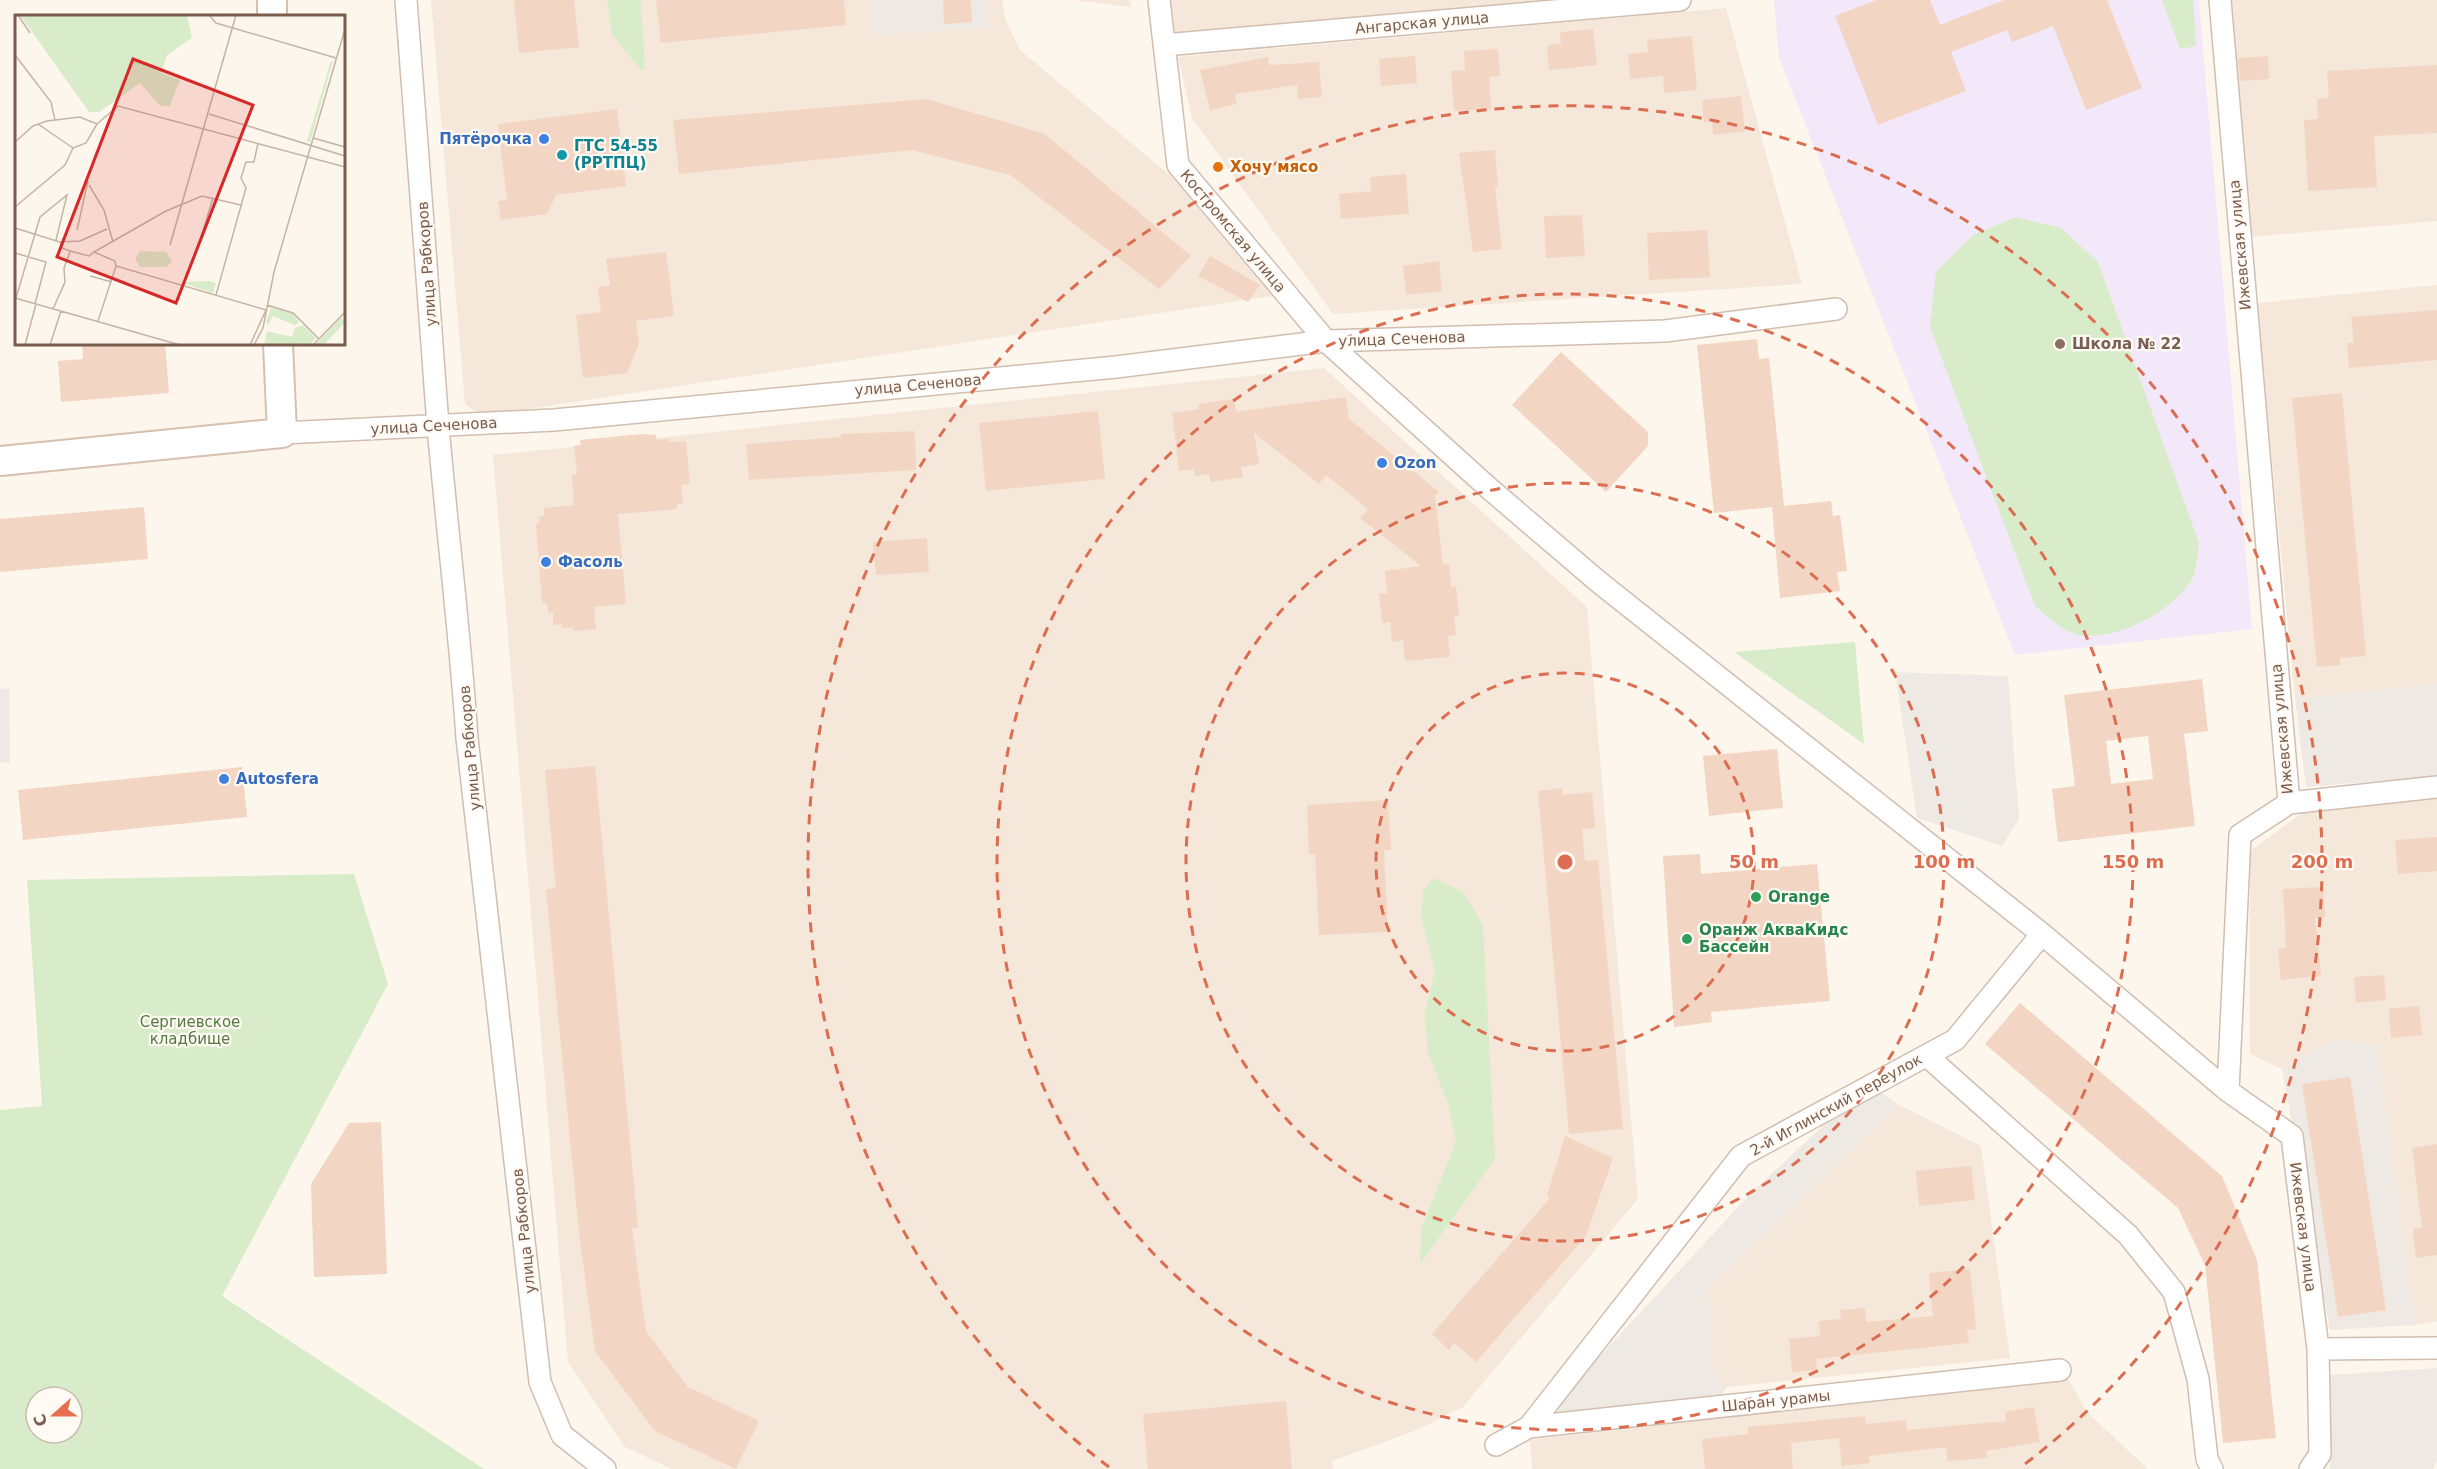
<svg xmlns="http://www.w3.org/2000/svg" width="2437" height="1469" font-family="'DejaVu Sans',sans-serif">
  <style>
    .residential { fill: #f5e8da }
    .industrial { fill: #efe9e4 }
    .education { fill: #f3e8fa }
    .green { fill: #d8ecc9; fill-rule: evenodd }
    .building { fill: #f3d5c3; fill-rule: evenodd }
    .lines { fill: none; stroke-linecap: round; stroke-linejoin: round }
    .street-casing { stroke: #d1beb0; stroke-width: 24 }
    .secondary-casing { stroke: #d6c0b0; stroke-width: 32 }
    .street { stroke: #fff; stroke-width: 21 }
    .secondary { stroke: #fff; stroke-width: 28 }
    .ring { fill: none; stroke: #dc6d51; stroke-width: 3; stroke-dasharray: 10 8 }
    .shop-dot { fill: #3f7fe0; stroke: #fffaf3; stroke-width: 2 }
    .culture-dot { fill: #0f9aa8; stroke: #fffaf3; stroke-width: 2 }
    .food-dot { fill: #e8710a; stroke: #fffaf3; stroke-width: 2 }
    .education-dot { fill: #8d6e63; stroke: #fffaf3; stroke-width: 2 }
    .leisure-dot { fill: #2e9e5b; stroke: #fffaf3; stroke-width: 2 }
    .labels { text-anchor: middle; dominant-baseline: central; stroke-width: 4.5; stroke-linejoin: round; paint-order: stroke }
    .street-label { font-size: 15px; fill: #7a5c4d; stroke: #fffaf3 }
    .shop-label { font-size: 15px; font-weight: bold; fill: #366cbe; stroke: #fffaf3; text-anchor: start }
    .culture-label { font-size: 15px; font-weight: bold; fill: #0d838f; stroke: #fffaf3; text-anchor: start }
    .food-label { font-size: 15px; font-weight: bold; fill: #c56008; stroke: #fffaf3; text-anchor: start }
    .education-label { font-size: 15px; font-weight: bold; fill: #785e54; stroke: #fffaf3; text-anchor: start }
    .leisure-label { font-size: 15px; font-weight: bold; fill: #27864d; stroke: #fffaf3; text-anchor: start }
    .park-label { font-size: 15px; fill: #537a41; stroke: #fffaf3 }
    .inset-road { fill: none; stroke: #c5b3a7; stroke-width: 1.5 }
    .view { fill: #d62828; fill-opacity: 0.15; stroke: #d62828; stroke-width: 3 }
    .inset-edge { fill: none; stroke: #7a5c4d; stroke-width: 3 }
    .centre { fill: #dc6d51; stroke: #fffaf3; stroke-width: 3 }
    .ring-label { font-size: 18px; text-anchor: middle; font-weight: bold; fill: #dc6d51; stroke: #fffaf3; stroke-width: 4.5; stroke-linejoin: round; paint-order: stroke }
  </style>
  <rect width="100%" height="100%" fill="#fdf6ec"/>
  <!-- residential -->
  <path class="residential" d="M 431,0 L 1002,0 L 1005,19 L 1020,50 L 1171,176 L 1272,296 L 482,416 L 465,404 Z
    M 1074,0 L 1130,0 L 1131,7 Z
    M 1169,0 L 1566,0 L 1173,38 Z
    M 2232,0 L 2437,0 L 2437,221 L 2250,237 Z
    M 1726,8 L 1802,284 L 1333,314 L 1192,118 L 1178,57 Z
    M 2437,285 L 2437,684 L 2295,698 L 2257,303 Z
    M 1324,368 L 1587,607 L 1638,1199 L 1463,1407 L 1417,1430 L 1332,1461 L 1333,1469 L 672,1469 L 625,1447 L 568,1362 L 493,455 Z
    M 2437,794 L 2437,1321 L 2415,1325 L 2376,1045 L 2334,1040 L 2282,1069 L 2250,1054 L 2250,851 L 2306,810 Z
    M 1898,1104 L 1981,1146 L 2010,1358 L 1727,1387 L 1712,1369 L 1707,1289 Z
    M 2068,1379 L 2087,1412 L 2148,1469 L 1532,1469 L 1530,1440 Z"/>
  <!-- industrial -->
  <path class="industrial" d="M 869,0 L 987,0 L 988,28 L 871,35 Z
    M 1895,672 L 2008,676 L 2019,819 L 2002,846 L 1917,818 Z
    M 2437,684 L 2437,776 L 2306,787 L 2295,698 Z
    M 9,688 L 10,762 L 0,763 L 0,689 Z
    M 2334,1040 L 2377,1045 L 2415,1325 L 2330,1330 L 2282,1069 Z
    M 1876,1089 L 1898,1104 L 1708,1289 L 1712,1369 L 1727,1387 L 1721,1395 L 1556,1415 L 1565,1394 L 1751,1193 L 1826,1123 Z
    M 2437,1368 L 2437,1460 L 2433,1469 L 2330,1469 L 2330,1375 Z"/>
  <!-- education -->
  <path class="education" d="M 1774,0 L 2199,0 L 2252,629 L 2015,655 L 1779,58 Z"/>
  <!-- green -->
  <path class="green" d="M 607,0 L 641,0 L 645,69 L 641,70 L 612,35 Z
    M 2162,0 L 2193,0 L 2196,46 L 2180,49 Z
    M 2016,217 L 2061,228 L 2098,262 L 2199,543 C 2197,553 2197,570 2192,579 C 2174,610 2122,638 2086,636 C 2066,635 2049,618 2035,606 L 1930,327 L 1936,272 L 1973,235 Z
    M 1855,642 L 1864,744 L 1734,652 Z
    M 354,874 L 388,984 L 222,1296 L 484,1469 L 0,1469 L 0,1110 L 42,1106 L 27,880 ZM 36,1397 L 72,1397 L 72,1433 L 36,1433 Z
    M 1434,878 L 1463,892 L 1483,925 L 1495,1159 L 1420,1264 L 1421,1229 L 1456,1141 L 1448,1104 L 1428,1053 L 1425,1014 L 1435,969 L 1421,919 L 1423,891 Z"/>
  <!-- building -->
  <path class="building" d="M 514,0 L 574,0 L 579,47 L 519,53 Z
    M 656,0 L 844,0 L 846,25 L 661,43 Z
    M 943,0 L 971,0 L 972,22 L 944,24 Z
    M 1876,0 L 1930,0 L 1940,25 L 2004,0 L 2107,0 L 2142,88 L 2086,110 L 2053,26 L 2012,42 L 2007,30 L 1951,52 L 1966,91 L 1878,125 L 1835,16 Z
    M 1593,29 L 1597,65 L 1549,70 L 1547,45 L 1561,44 L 1560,32 Z
    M 1692,36 L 1697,90 L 1664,93 L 1663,76 L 1630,79 L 1628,54 L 1648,52 L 1647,40 Z
    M 1498,49 L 1500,76 L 1489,77 L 1491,109 L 1454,111 L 1451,71 L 1465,70 L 1464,51 Z
    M 1415,56 L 1417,83 L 1381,86 L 1379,59 Z
    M 2268,56 L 2269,79 L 2240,81 L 2238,58 Z
    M 1268,57 L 1269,65 L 1319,62 L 1322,97 L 1298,99 L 1297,85 L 1235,94 L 1237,104 L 1210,110 L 1200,70 Z
    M 2437,65 L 2437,133 L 2374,136 L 2377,187 L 2308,191 L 2304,120 L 2318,119 L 2317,99 L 2329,98 L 2327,71 Z
    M 1741,96 L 1745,131 L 1713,135 L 1712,121 L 1704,122 L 1702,100 Z
    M 927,99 L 1045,134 L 1191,256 L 1159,289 L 1010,175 L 912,150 L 679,174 L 673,120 Z
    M 617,109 L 626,186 L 556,195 L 547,214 L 501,220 L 498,201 L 507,200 L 498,124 Z
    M 1495,150 L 1498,187 L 1495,187 L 1502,249 L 1473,252 L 1459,153 Z
    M 1406,174 L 1409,214 L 1341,219 L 1339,194 L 1371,191 L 1370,177 Z
    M 1582,215 L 1585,256 L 1546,258 L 1544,216 Z
    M 1707,230 L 1710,277 L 1649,280 L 1647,233 Z
    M 666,252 L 674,316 L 636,321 L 639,344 L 627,373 L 583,378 L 576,315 L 601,312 L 598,287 L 610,285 L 606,259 Z
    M 1210,256 L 1260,285 L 1248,302 L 1198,276 Z
    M 1439,261 L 1442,291 L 1406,295 L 1403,266 Z
    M 2437,310 L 2437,360 L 2349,368 L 2347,343 L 2354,343 L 2351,317 Z
    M 1757,339 L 1759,359 L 1769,358 L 1784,506 L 1831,501 L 1833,516 L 1840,515 L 1847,571 L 1837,572 L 1840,591 L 1780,598 L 1772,507 L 1714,513 L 1697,345 Z
    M 82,344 L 165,344 L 169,393 L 61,402 L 58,361 L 83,359 Z
    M 1561,352 L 1648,432 L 1648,446 L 1606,492 L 1512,405 Z
    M 2342,393 L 2366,656 L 2340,658 L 2340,665 L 2317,667 L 2292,398 Z
    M 1346,397 L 1349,419 L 1439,492 L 1435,496 L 1443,565 L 1449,564 L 1451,587 L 1456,587 L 1459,615 L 1454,616 L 1456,635 L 1448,636 L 1450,657 L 1405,661 L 1403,640 L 1392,642 L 1390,622 L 1382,623 L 1379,594 L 1387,593 L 1385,571 L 1421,566 L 1360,518 L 1368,509 L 1326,475 L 1319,484 L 1254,433 L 1259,464 L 1241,467 L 1243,477 L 1211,482 L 1209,474 L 1195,476 L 1194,469 L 1179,471 L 1172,413 L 1199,409 L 1198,404 L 1234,399 L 1236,412 Z
    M 1098,411 L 1105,479 L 986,491 L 979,423 Z
    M 915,431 L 916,470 L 749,480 L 746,444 L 841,437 L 841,434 Z
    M 641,434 L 656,435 L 656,440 L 669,439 L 669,442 L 686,441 L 690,484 L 681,485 L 683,503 L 677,504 L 677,509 L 618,514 L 626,604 L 594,607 L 596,629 L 574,631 L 573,628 L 562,628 L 562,624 L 553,625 L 553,612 L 548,613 L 547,603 L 542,604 L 536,524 L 539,524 L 539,517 L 544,516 L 544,508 L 574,505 L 572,475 L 577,474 L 574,446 L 581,445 L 580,440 Z
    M 144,507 L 148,559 L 0,572 L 0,519 Z
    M 927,538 L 929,572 L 876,575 L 873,542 Z
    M 2202,679 L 2208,731 L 2184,734 L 2195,826 L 2058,842 L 2052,789 L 2075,786 L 2064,695 ZM 2148,736 L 2153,779 L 2111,784 L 2106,741 Z
    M 1777,749 L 1783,808 L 1709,816 L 1703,756 Z
    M 595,766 L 638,1228 L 632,1228 L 646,1331 L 688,1387 L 759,1421 L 736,1469 L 655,1431 L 595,1351 L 579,1233 L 546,889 L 556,888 L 545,770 Z
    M 242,767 L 247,817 L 23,840 L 18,790 Z
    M 1562,788 L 1563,795 L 1592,792 L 1595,828 L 1582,829 L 1585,861 L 1598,860 L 1623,1129 L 1569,1134 L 1538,791 Z
    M 1388,800 L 1391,850 L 1384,850 L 1388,932 L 1319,935 L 1315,854 L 1309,854 L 1307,805 Z
    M 2437,837 L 2437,871 L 2398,874 L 2395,840 Z
    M 1700,854 L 1701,874 L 1817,864 L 1830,1001 L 1711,1012 L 1712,1022 L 1674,1027 L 1663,856 Z
    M 2323,887 L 2325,917 L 2315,918 L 2321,976 L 2281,980 L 2278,949 L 2286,948 L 2283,889 Z
    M 2384,975 L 2386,1000 L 2356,1003 L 2354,977 Z
    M 2020,1003 L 2222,1176 L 2257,1260 L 2276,1438 L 2223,1443 L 2205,1265 L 2178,1208 L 1985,1044 Z
    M 2419,1006 L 2422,1035 L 2391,1038 L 2389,1009 Z
    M 2350,1077 L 2386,1310 L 2338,1317 L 2302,1084 Z
    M 381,1122 L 387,1274 L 314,1277 L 311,1184 L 349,1123 Z
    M 1565,1136 L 1613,1158 L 1586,1236 L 1476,1362 L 1454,1343 L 1449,1350 L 1432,1334 L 1550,1198 L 1547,1196 Z
    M 2437,1144 L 2437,1255 L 2416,1258 L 2413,1229 L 2422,1228 L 2412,1148 Z
    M 1971,1166 L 1975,1200 L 1919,1206 L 1916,1171 Z
    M 1970,1269 L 1976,1329 L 1967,1330 L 1969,1343 L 1816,1359 L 1817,1370 L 1792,1372 L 1789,1339 L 1820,1336 L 1819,1321 L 1841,1319 L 1840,1310 L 1865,1308 L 1866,1322 L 1933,1316 L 1929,1273 Z
    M 1286,1401 L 1292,1469 L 1148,1469 L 1143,1414 Z
    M 2034,1407 L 2040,1442 L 1986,1451 L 1987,1458 L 1947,1461 L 1946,1447 L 1869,1456 L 1870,1463 L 1842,1466 L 1839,1438 L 1791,1443 L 1793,1469 L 1705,1469 L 1702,1439 L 1748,1434 L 1748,1427 L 1865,1416 L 1866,1424 L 1906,1420 L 1907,1430 L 2006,1421 L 2005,1412 Z"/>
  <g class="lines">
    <defs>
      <path id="street" d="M 406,0 C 418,142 427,284 438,426 C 447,530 460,633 467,738 L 540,1382 L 562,1435 L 605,1469
        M 1159,0 L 1178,165 L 1326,341 L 1491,490 L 1600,583 L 2042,934 L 2228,1091
        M 2220,0 L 2289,803
        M 1164,45 L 1680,0
        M 282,433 L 554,420 L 1116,367 L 1326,341 L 1665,331 L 1836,309
        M 1927,1056 L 2128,1235 L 2174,1292 L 2198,1379 L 2207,1459 L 2212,1469
        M 2318,1349 L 2437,1348
        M 1529,1427 L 1741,1156 L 1955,1040 L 2042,934
        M 1496,1445 L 1529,1427 L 2060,1370
        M 2310,1469 L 2320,1454 L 2318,1349 L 2292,1136 L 2228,1091 L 2240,835 L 2289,803 L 2437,787"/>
      <path id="secondary" d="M 272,0 L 272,16
        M 0,461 L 282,433 L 278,344"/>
    </defs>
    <!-- street casing -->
    <use href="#street" class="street-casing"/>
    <!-- secondary casing -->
    <use href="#secondary" class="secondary-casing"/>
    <!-- street -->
    <use href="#street" class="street"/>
    <!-- secondary -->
    <use href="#secondary" class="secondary"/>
  </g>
  <!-- distance rings -->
  <g class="ring">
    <circle cx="1565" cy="862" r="189"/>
    <circle cx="1565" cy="862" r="379"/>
    <circle cx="1565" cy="862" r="568"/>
    <path d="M1109 1467A757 757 0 1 1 2021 1467"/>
  </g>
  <!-- markers -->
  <g class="shop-dot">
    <circle cx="544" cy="139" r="6"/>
    <circle cx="1382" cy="463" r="6"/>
    <circle cx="546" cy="562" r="6"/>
    <circle cx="224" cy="779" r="6"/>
  </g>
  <circle class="culture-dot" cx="562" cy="155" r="6"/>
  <circle class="food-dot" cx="1218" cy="167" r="6"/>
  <circle class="education-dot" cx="2060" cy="344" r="6"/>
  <g class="leisure-dot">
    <circle cx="1756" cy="897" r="6"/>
    <circle cx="1687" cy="939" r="6"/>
  </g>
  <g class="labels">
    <!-- street labels -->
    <g class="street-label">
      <text transform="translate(1422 23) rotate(-5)">Ангарская улица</text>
      <text transform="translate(1233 231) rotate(50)">Костромская улица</text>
      <text transform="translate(2240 245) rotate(-95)">Ижевская улица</text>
      <text transform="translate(427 264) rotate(-94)">улица Рабкоров</text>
      <text transform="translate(1402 339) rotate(-2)">улица Сеченова</text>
      <text transform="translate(918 385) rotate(-5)">улица Сеченова</text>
      <text transform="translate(434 426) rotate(-3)">улица Сеченова</text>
      <text transform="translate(2282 729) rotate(-95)">Ижевская улица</text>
      <text transform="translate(470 748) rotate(-95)">улица Рабкоров</text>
      <text transform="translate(1836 1105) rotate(-29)">2-й Иглинский переулок</text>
      <text transform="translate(2303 1227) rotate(83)">Ижевская улица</text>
      <text transform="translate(524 1231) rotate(-96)">улица Рабкоров</text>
      <text transform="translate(1776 1401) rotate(-6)">Шаран урамы</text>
    </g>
    <!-- shop labels -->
    <g class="shop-label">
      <text x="532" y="139" text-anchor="end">Пятёрочка</text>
      <text x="1394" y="463">Ozon</text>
      <text x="558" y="562">Фасоль</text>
      <text x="236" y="779">Autosfera</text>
    </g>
    <!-- culture labels -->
    <g class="culture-label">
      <text x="574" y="146">ГТС 54-55<tspan x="574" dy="17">(РРТПЦ)</tspan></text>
    </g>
    <!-- food labels -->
    <g class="food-label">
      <text x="1230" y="167">Хочу мясо</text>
    </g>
    <!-- education labels -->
    <g class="education-label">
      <text x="2072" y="344">Школа № 22</text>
    </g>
    <!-- leisure labels -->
    <g class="leisure-label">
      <text x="1768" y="897">Orange</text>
      <text x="1699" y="930">Оранж АкваКидс<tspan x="1699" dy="17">Бассейн</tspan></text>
    </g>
    <!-- park labels -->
    <g class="park-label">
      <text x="190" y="1022">Сергиевское<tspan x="190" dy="17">кладбище</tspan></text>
    </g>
  </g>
  <!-- overview -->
  <g transform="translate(15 15)">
    <rect width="330" height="330" fill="#fdf6ec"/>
    <path d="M 5,0 L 172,0 L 177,23 L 152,40 L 146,58 L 165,65 L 155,91 L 145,91 L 125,68 L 84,97 L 74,97 ZM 316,46 L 318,46 L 295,127 L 292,126 ZM 125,236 L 151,237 L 157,247 L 151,252 L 125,252 L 120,244 ZM 195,266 L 201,268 L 198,278 L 165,267 ZM 256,292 L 278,299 L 284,307 L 280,310 L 258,301 L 254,310 L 251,307 ZM 326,302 L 330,307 L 309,330 L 300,330 ZM 288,310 L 301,323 L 295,330 L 249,330 L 252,316 L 277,322 L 280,313 Z" fill="#d8ecc9"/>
    <path class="inset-road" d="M 3,0 L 15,18M 194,0 L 201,8 L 321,43M 0,40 L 36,87 L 40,105M 194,99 L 330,141M 23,109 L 58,133M 298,123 L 330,132M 0,127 L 18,111 L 32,106 L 65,102 L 82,109M 74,170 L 89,195 L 98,227M 0,192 L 50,150 L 58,133 L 71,128 L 82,109 L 103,91 L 330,152M 0,213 L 45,227 L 47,233 L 55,236 L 74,241 L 79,237 L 100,246 L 101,251 L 251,295M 62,215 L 73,166M 45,227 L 65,226 L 92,214M 155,230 L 221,0M 183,232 L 198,183M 79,237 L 151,196 L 187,181 L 226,190M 0,238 L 31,247 L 20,289M 75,261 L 97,267M 201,280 L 231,173 L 226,163 L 231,147 L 239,147 L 243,128M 0,283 L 165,330M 1,283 L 25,202 L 52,180 L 41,225M 252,290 L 278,298 L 304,324M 38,294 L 50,267 L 49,253 L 55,237M 83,306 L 101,251M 10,330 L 21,289M 35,330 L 46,296M 235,330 L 251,295M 239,330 L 248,313 L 259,257 L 330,14M 298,330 L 330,297"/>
    <path class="view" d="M 118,44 L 238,90 L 161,288 L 42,242 Z"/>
    <rect width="330" height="330" class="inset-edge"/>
  </g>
  <circle cx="1565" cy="862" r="9" class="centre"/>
  <g class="ring-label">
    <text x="1754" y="868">50 m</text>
    <text x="1944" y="868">100 m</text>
    <text x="2133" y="868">150 m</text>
    <text x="2322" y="868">200 m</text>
  </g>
  <!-- north arrow -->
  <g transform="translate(54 1415) rotate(249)"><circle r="28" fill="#fffaf3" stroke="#cabbb1" stroke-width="1.5"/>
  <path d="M0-4.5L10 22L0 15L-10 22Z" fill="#e76f51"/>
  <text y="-9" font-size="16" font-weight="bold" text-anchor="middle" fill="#7a5c4d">С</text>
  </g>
</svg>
